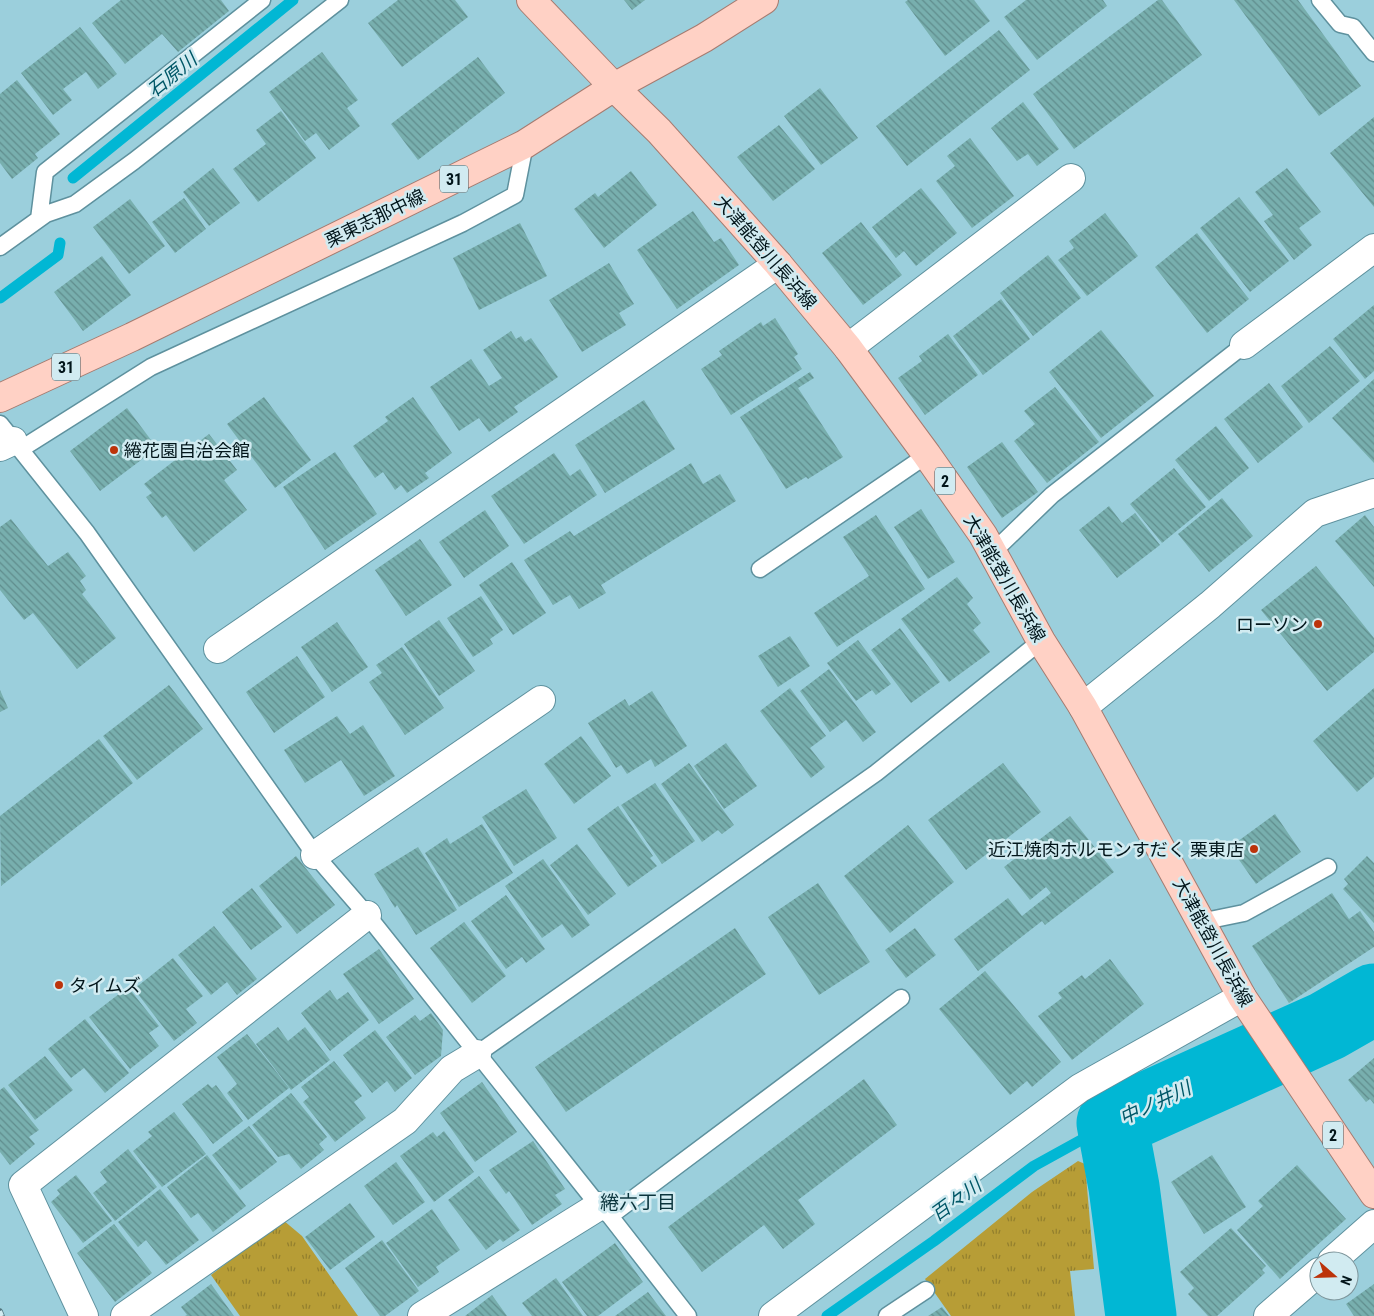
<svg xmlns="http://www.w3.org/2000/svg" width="1374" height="1316" font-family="'Roboto Condensed','Noto Sans JP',sans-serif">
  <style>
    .grass { fill: url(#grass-tufts) }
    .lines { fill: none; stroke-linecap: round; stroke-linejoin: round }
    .stream { stroke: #01b7d4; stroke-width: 11 }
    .river { stroke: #01b7d4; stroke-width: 71 }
    .building { fill: url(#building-back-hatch) }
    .lane-casing { stroke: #5e919e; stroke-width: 19 }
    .street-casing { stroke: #5e919e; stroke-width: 30 }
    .primary-casing { stroke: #a67b70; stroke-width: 30 }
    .lane { stroke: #fff; stroke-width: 16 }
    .street { stroke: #fff; stroke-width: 28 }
    .primary { stroke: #ffd1c5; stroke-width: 28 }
    .rail-casing { stroke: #52767f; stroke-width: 5.5 }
    .rail { stroke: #d1ebf1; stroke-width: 4; stroke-dasharray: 11; stroke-linecap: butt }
    .poi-dot { fill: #bc330a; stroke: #d1ebf1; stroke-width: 2 }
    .labels { text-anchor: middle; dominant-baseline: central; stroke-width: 5; stroke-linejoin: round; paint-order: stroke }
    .shield { fill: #d1ebf1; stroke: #40555a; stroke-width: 1 }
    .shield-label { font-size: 16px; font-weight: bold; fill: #02151a }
    .street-label { font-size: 18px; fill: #02151a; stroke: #d1ebf1 }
    .poi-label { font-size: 18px; fill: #02151a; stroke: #d1ebf1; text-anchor: start }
    .water-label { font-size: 19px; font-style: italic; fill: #005767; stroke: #d1ebf1 }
    .neighbourhood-label { font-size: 19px; fill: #0b343c; stroke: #d1ebf1 }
  </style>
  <defs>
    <pattern id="grass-tufts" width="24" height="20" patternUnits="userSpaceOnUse" patternTransform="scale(1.25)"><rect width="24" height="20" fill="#b79d36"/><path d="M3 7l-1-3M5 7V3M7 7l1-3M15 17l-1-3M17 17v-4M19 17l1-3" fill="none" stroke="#937f2d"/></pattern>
    <pattern id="building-back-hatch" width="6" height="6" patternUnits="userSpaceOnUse" patternTransform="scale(1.25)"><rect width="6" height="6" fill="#78afae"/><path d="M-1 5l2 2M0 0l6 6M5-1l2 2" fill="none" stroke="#608d8d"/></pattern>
  </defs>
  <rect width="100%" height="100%" fill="#9bcfdc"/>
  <!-- grass -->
  <path class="grass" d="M 1078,1161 L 1085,1164 L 1094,1269 L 1070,1271 L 1075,1316 L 951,1316 L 925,1279 L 1032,1192 Z
    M 283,1220 L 302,1236 L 358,1316 L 240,1316 L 211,1275 Z"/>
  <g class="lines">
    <!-- stream -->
    <path class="stream" d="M 73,178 L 293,0
      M 0,298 L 58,255 L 60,243
      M 827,1316 L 934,1241 L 1034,1166 L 1112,1123"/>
    <!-- river -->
    <path class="river" d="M 1141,1316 L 1124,1187 L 1112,1123 L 1327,1026 L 1374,999"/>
  </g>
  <!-- building -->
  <path class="building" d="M 121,0 L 221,0 L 229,11 L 178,52 L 162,34 L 125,64 L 92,23 Z
    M 398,0 L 455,0 L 468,17 L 402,67 L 368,23 Z
    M 624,0 L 645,0 L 632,10 Z
    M 908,0 L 974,0 L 990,21 L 945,56 L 905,2 Z
    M 1026,0 L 1103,0 L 1107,6 L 1037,60 L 1004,17 Z
    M 1158,0 L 1162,0 L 1202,55 L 1074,149 L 1033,94 Z
    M 1234,0 L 1298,0 L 1361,86 L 1319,116 Z
    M 80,27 L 117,74 L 98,89 L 86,72 L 63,89 L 72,100 L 53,115 L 21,73 Z
    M 999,30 L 1030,70 L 907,166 L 876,126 Z
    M 322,52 L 358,100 L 347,108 L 360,126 L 329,150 L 316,133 L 305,141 L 269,92 Z
    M 478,57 L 505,93 L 418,160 L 391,124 Z
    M 17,80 L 60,134 L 35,154 L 38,158 L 12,179 L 0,163 L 0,94 Z
    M 820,88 L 858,138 L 821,165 L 784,116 Z
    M 1023,102 L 1059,149 L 1037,166 L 1028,154 L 1017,161 L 991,128 Z
    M 281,111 L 316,158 L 258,202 L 233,169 L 266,144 L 256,130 Z
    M 1374,117 L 1374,207 L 1330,153 Z
    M 779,125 L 815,169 L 773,201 L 737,157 Z
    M 970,138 L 1014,196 L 972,228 L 936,181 L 955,166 L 947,156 Z
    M 213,168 L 240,203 L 209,226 L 183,192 Z
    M 1287,168 L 1321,212 L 1299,228 L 1312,245 L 1294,260 L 1264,221 L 1273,215 L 1255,192 Z
    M 631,171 L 657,205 L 604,248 L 574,209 L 595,193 L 598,197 Z
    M 921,188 L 957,233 L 916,266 L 904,251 L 896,258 L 872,227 Z
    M 1239,197 L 1289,261 L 1250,292 L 1200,228 Z
    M 184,198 L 206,229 L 175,253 L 152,222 Z
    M 130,199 L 165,246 L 129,274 L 93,227 Z
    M 693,211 L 714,242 L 721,238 L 739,265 L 677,309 L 637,250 Z
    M 1105,213 L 1138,256 L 1087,296 L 1058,260 L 1074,248 L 1069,241 Z
    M 861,222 L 902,275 L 863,305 L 822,253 Z
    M 520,223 L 547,276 L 479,310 L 453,258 Z
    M 1197,233 L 1249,299 L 1207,333 L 1155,267 Z
    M 1048,255 L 1081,298 L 1033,336 L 1000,293 Z
    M 102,256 L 131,295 L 83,331 L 54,292 Z
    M 609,263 L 634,304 L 619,313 L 626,325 L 582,352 L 549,300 Z
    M 1001,299 L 1030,339 L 983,375 L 953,336 Z
    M 1374,305 L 1374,371 L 1365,379 L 1333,339 Z
    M 775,318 L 798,354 L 794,357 L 802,369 L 731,415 L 701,369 L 722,355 L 719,351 L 761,322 L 763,326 Z
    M 1101,330 L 1154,396 L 1101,438 L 1049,372 Z
    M 511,331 L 516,339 L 521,336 L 525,342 L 531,338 L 558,377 L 514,407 L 518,412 L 489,432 L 479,418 L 459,431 L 430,387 L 471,359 L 489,386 L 502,378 L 483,350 Z
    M 948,334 L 978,375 L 925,415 L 898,378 L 922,361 L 919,356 Z
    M 1330,346 L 1360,381 L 1309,423 L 1281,386 Z
    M 810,372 L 814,378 L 798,388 L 843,457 L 808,479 L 806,477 L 786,489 L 740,417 Z
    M 1374,379 L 1374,463 L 1332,418 Z
    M 1269,383 L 1303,427 L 1258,463 L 1224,419 Z
    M 1055,387 L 1099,442 L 1047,483 L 1014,441 L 1035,424 L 1024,411 Z
    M 264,397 L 311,460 L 275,488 L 227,424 Z
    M 413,397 L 452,453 L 425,473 L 429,478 L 407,493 L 401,485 L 395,490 L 383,472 L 375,478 L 353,446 L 388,421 L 385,417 Z
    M 644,400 L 675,449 L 605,493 L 575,445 Z
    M 127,408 L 157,448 L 100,491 L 70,451 Z
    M 1216,426 L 1249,468 L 1209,501 L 1175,460 Z
    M 209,434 L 237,470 L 224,480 L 247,510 L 194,552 L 166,515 L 162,518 L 146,497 L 152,493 L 144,484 Z
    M 1002,442 L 1038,492 L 1002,518 L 967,467 Z
    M 335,452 L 377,514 L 325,550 L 283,487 Z
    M 554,453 L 570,476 L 580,469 L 597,495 L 524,544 L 491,496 Z
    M 691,463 L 703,484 L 720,474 L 736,501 L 601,585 L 606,593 L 579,609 L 570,595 L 553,605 L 524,560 L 570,531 L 574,536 Z
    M 1174,468 L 1206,507 L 1162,543 L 1130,504 Z
    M 1222,498 L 1253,536 L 1209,572 L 1178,534 Z
    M 1109,506 L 1122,523 L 1135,513 L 1160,545 L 1117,578 L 1079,530 Z
    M 921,509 L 955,562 L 928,579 L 894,527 Z
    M 485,510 L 509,546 L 464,578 L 439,542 Z
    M 876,515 L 925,589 L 837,647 L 814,613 L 869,576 L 843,537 Z
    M 1365,515 L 1374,527 L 1374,587 L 1335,541 Z
    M 11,519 L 48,566 L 68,552 L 86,576 L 80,581 L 86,590 L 82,594 L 116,638 L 77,669 L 33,613 L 24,620 L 0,590 L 0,527 Z
    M 420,539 L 452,585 L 406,616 L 375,570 Z
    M 512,562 L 546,613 L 513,635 L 479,585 Z
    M 1316,566 L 1374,638 L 1374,652 L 1327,691 L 1261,610 Z
    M 957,577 L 973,598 L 967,604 L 981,623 L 973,630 L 990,652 L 949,682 L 901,619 Z
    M 481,596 L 503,630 L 490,639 L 493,644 L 473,657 L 447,618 Z
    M 439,620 L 475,671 L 439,696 L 404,644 Z
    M 337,622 L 368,667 L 332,692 L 301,647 Z
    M 900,628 L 940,682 L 911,703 L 871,650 Z
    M 790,636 L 810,666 L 778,687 L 758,656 Z
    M 858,640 L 891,684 L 876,695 L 872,690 L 856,701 L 827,663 Z
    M 402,647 L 444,708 L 405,735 L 369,682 L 382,673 L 376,665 Z
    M 297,656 L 325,697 L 274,733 L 246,692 Z
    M 829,669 L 876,732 L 863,742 L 846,720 L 830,732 L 800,691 Z
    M 169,685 L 203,729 L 137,780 L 103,736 Z
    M 790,688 L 826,736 L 810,748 L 825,767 L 811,778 L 760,711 Z
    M 1374,688 L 1374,777 L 1357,792 L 1313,741 Z
    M 0,690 L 8,708 L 0,712 Z
    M 652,691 L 687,746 L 655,767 L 651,759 L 627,774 L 621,765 L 616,768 L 588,723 L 625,699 L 629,706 Z
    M 337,716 L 350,734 L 363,725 L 395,776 L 364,796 L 341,760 L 305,783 L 284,750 Z
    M 581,736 L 611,776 L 574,804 L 544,764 Z
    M 99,739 L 133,783 L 1,886 L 0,816 Z
    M 726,743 L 757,786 L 724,809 L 694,766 Z
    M 689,763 L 734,825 L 722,834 L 718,830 L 702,842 L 661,784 Z
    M 1003,763 L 1041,812 L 966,870 L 928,820 Z
    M 655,783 L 695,841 L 662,864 L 621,805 Z
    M 526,789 L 557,838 L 514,866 L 482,817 Z
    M 618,806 L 653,856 L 650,858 L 657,866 L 628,887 L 587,829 Z
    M 1275,814 L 1301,852 L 1256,884 L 1230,847 Z
    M 1070,816 L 1114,872 L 1045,925 L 1042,921 L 978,971 L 954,939 L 1008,898 L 1022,916 L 1051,893 L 1046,887 L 1030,900 L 1004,867 Z
    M 482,824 L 513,873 L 459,907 L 425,853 L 447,838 L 450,844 Z
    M 908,825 L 954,882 L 890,933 L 844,876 Z
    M 577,844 L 616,894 L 588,915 L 550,865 Z
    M 418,847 L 457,910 L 416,935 L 397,905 L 395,908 L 374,874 Z
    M 296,856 L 335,905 L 297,934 L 259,886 Z
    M 1367,856 L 1374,863 L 1374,923 L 1343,889 L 1348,884 L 1344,879 Z
    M 543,859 L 590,925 L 572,938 L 562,924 L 542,938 L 505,886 Z
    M 818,883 L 870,962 L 819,995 L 768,917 Z
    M 252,888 L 282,927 L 251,950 L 222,912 Z
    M 1332,893 L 1349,919 L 1360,911 L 1374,932 L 1374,947 L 1289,1003 L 1252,946 Z
    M 506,895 L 545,949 L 526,963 L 522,957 L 506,969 L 471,921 Z
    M 464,922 L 506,976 L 472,1003 L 430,948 Z
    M 214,926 L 257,979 L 237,995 L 227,982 L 211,995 L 178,955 Z
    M 735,928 L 766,974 L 566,1112 L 535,1067 Z
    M 915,928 L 936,955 L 906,978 L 885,950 Z
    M 379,949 L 414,999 L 379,1024 L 343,974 Z
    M 173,958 L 203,996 L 186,1009 L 197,1023 L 174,1041 L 134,989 Z
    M 1110,959 L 1144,1004 L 1072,1060 L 1038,1016 L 1062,998 L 1058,993 L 1082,975 L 1085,979 Z
    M 985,971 L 1061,1062 L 1032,1087 L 1027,1081 L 1010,1095 L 939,1009 Z
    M 128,987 L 159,1026 L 149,1033 L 159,1046 L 130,1069 L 89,1017 Z
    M 330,990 L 337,1000 L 348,992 L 369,1020 L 330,1051 L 301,1013 Z
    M 431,1013 L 443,1030 L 441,1056 L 415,1075 L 386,1037 L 415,1015 L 420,1021 Z
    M 85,1019 L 129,1073 L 105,1093 L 84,1068 L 71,1078 L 48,1049 Z
    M 278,1027 L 288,1041 L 305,1027 L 330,1060 L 291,1090 L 256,1044 Z
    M 375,1030 L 412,1078 L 395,1092 L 387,1081 L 372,1093 L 343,1055 Z
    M 247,1034 L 289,1088 L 248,1120 L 227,1093 L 237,1084 L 217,1057 Z
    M 45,1056 L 73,1090 L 35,1120 L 8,1085 Z
    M 1374,1058 L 1374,1104 L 1370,1099 L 1366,1102 L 1348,1080 Z
    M 334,1061 L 362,1096 L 354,1102 L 366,1118 L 335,1142 L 303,1102 L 309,1097 L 301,1087 Z
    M 864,1079 L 897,1125 L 798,1200 L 815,1224 L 783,1249 L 764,1225 L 702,1272 L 668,1227 Z
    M 482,1082 L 517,1132 L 475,1162 L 440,1113 Z
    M 208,1084 L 212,1088 L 216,1085 L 243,1121 L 213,1144 L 182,1104 Z
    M 4,1087 L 39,1130 L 29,1137 L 35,1144 L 10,1165 L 0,1152 L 0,1090 Z
    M 291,1093 L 327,1137 L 319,1144 L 324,1150 L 301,1169 L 289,1154 L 278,1157 L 252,1125 Z
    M 174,1112 L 206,1154 L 162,1187 L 133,1151 L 152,1136 L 148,1132 Z
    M 249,1126 L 277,1162 L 240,1190 L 212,1155 Z
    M 444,1131 L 474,1172 L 434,1202 L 400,1156 L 433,1132 L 437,1137 Z
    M 533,1141 L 565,1189 L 555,1195 L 562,1204 L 532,1225 L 509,1191 L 506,1194 L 489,1170 Z
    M 128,1149 L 157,1187 L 115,1221 L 93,1193 L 107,1182 L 100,1172 Z
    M 207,1155 L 246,1206 L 213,1232 L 198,1213 L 191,1218 L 167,1187 Z
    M 1212,1155 L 1246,1207 L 1204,1234 L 1171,1182 Z
    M 396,1162 L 425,1202 L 393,1225 L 364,1186 Z
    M 1297,1165 L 1346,1219 L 1280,1279 L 1237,1230 L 1263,1206 L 1258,1201 Z
    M 76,1175 L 112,1221 L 83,1243 L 51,1202 L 60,1194 L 57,1190 Z
    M 479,1176 L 520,1230 L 503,1242 L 500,1239 L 486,1250 L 448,1200 Z
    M 160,1189 L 199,1240 L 166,1265 L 146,1240 L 138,1247 L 118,1222 Z
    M 350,1203 L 375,1237 L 330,1270 L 305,1237 Z
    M 432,1209 L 460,1250 L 436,1267 L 439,1272 L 418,1287 L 386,1243 Z
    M 114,1224 L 152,1273 L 115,1302 L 77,1253 Z
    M 1231,1228 L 1266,1266 L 1262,1270 L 1265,1273 L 1217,1316 L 1208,1316 L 1188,1294 L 1194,1288 L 1180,1272 Z
    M 382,1240 L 419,1291 L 385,1316 L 380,1316 L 345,1268 Z
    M 615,1243 L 643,1282 L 598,1316 L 587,1316 L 562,1282 Z
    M 556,1278 L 583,1316 L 532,1316 L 522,1303 Z
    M 211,1284 L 234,1316 L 185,1316 L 187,1315 L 181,1307 Z
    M 1374,1284 L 1374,1316 L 1354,1316 L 1346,1304 Z
    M 648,1292 L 666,1316 L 615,1316 Z
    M 492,1295 L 507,1316 L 465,1316 Z
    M 942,1307 L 949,1316 L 928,1316 Z"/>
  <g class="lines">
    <defs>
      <path id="lane" d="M 1320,0 L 1340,24 L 1353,27 L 1374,53
        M 39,219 L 45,172 L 262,0
        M 0,247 L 46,214 L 75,204 L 134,161 L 340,0
        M 0,424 L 87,533 L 315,855 L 367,915 L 599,1206 L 610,1216 L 688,1316
        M 21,449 L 151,367 L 463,223 L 515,195 L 525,144
        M 993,552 L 1052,495 L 1244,345
        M 760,569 L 927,455
        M 1200,922 L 1244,913 L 1328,867
        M 477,1054 L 876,773 L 1041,641
        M 610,1216 L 901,998
        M 887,1316 L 926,1290"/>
      <path id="street" d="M 1244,345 L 1374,248
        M 848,348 L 1071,178
        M 0,447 L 13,441
        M 218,649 L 778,264
        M 1083,707 L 1210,605 L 1315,513 L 1374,493
        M 315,855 L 541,700
        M 1332,1261 L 1374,1224
        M 84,1316 L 23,1185 L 367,915
        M 125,1316 L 405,1121 L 452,1069 L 477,1054
        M 422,1316 L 599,1206
        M 773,1316 L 1080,1088 L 1242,997
        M 1268,1316 L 1319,1272"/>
      <path id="primary" d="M 531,0 L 614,87 L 659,131 L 778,264 L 848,348 L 927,455 L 983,535 L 1041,641 L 1083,707 L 1242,997 L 1374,1194
        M 0,398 L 132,337 L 525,144 L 614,87 L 704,38 L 764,0"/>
    </defs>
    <!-- lane casing -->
    <use href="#lane" class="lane-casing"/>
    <!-- street casing -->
    <use href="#street" class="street-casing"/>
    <!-- primary casing -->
    <use href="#primary" class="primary-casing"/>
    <!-- lane -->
    <use href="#lane" class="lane"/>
    <!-- street -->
    <use href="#street" class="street"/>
    <!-- primary -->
    <use href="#primary" class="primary"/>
    <defs>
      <path id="rail" d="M 0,1311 L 2,1316"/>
    </defs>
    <!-- rail casing -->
    <use href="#rail" class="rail-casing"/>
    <!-- rail -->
    <use href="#rail" class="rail"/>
  </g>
  <!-- markers -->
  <g class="poi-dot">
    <circle cx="114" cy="450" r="5"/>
    <circle cx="1318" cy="624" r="5"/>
    <circle cx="1254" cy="849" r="5"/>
    <circle cx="59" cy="985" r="5"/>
  </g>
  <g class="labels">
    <!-- shield labels -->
    <g class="shield">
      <rect x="440" y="165.5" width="28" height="27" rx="4"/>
      <rect x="52" y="353.5" width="28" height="27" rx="4"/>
      <rect x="935" y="467.5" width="20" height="27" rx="4"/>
      <rect x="1323" y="1121.5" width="20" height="27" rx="4"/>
    </g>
    <g class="shield-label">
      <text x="454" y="179">31</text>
      <text x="66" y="367">31</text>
      <text x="945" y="481">2</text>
      <text x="1333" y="1135">2</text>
    </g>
    <!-- street labels -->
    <g class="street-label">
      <text transform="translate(375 218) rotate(-26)">栗東志那中線</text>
      <text transform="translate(766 252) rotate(49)">大津能登川長浜線</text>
      <text transform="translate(1005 578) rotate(60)">大津能登川長浜線</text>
      <text transform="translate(1213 942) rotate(61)">大津能登川長浜線</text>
    </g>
    <!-- poi labels -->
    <g class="poi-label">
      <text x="124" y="450">綣花園自治会館</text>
      <text x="1308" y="624" text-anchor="end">ローソン</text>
      <text x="1244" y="849" text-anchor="end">近江焼肉ホルモンすだく 栗東店</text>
      <text x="69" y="985">タイムズ</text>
    </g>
    <!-- water labels -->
    <g class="water-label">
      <text transform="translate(172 75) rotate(-39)">石原川</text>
      <text transform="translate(1155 1103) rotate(-25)">中ノ井川</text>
      <text transform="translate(956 1200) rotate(-36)">百々川</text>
    </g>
    <!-- neighbourhood labels -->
    <g class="neighbourhood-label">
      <text x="638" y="1202">綣六丁目</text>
    </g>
  </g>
  <!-- north arrow -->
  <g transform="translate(1334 1276) rotate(110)"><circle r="24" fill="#d1ebf1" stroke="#7e959b"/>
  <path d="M0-4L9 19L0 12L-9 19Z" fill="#bc330a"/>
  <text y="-8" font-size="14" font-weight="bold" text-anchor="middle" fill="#02151a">N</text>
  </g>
</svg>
